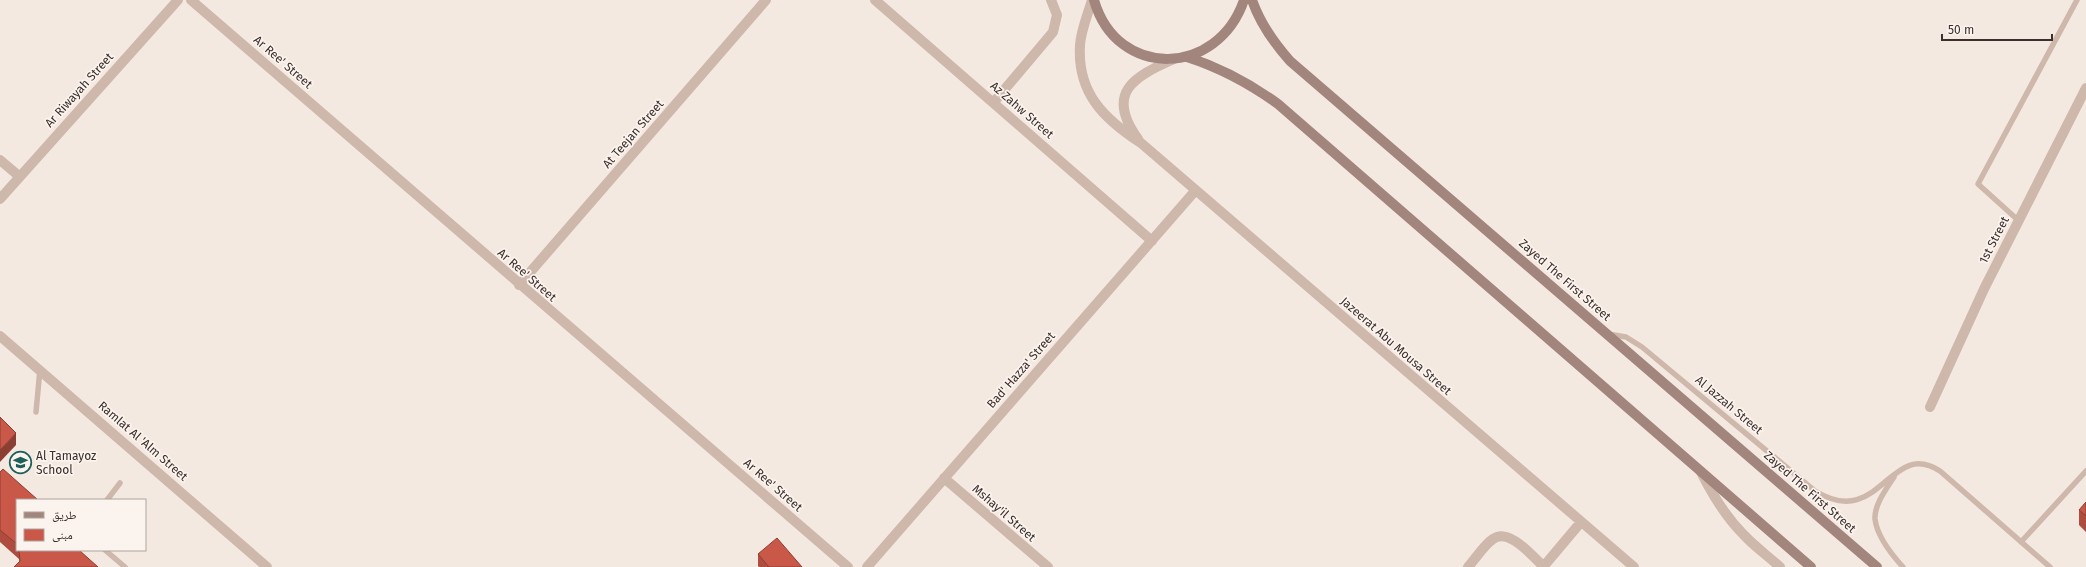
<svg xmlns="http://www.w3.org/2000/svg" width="2086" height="567" font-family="'Fira Sans','Noto Naskh Arabic',sans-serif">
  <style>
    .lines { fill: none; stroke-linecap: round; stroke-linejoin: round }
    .service { stroke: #ceb7ab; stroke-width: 5.5 }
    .minor { stroke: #ceb7ab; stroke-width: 10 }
    .secondary { stroke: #a2857c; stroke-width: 10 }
    .wall { fill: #ae4c3f }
    .shaded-wall { fill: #8d3e33 }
    .building { fill: #ca5849; stroke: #8d3e33 }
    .labels { text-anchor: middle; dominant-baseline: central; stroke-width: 3.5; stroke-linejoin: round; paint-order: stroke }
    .street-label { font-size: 12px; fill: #3b2e2b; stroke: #fbf3ee }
    .poi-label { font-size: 12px; fill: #3b2e2b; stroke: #fbf3ee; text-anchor: start }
  </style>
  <rect width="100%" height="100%" fill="#f4e9e1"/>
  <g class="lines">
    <!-- service -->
    <path class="service" d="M 2019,221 L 1978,184 L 2077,0
      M 1608,334 L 1626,337 L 1642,347 L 1815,491 C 1881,531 1889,438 1940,471 L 2050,567
      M 36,412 L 40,369
      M 1894,477 C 1887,488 1874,505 1875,519 C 1877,536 1892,555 1903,567
      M 107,500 L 120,483
      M 2021,542 L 2086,471
      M 105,550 L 125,567"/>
    <!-- minor -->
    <path class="minor" d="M 191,0 L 848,567
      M 875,0 L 1152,241
      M 1092,0 C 1088,14 1081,30 1080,45 C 1077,93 1104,119 1141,143 L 1634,567
      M 994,102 L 1053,32 L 1057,15 L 1051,0
      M 1138,139 C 1105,93 1133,77 1174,59
      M 0,160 L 19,176
      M 0,199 L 178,0
      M 519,285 L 766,0
      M 0,336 L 267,567
      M 1930,407 L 1984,289 L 2086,88
      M 1701,472 C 1712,494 1725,516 1743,534 C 1754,546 1768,556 1780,567
      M 944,478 L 1048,567
      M 1544,566 L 1581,522
      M 867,567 L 1195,191
      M 1468,567 C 1476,558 1484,545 1493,539 C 1509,527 1533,557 1544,567"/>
    <!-- secondary -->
    <path class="secondary" d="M 1094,0 C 1117,80 1218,77 1244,0
      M 1252,0 C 1260,23 1274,43 1290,61 L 1877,567
      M 1187,57 C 1221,68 1249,83 1278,104 L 1811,567"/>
  </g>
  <!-- wall -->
  <path class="wall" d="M 0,472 L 17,500 L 17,550 L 71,550 L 19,561 L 19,559 L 0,542 Z
    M 2086,502 L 2086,532 L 2079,525 L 2079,510 Z
    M 758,554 L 802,567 L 759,567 L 758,566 Z"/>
  <!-- shaded-wall -->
  <path class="shaded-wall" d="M 16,433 L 16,445 L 0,462 L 0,450 Z"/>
  <!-- building -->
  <path class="building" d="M 0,417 L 16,433 L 0,450 Z
    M 3,469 L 38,500 L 17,500 L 17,544 L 0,530 L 0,472 Z
    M 2086,502 L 2086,516 L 2079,510 Z
    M 777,538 L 802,567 L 769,567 L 758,554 Z
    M 19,550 L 71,550 L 72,551 L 73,550 L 79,550 L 98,567 L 14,567 L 20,561 Z"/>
  <!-- icons -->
  <defs>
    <symbol id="school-ring" viewBox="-11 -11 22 22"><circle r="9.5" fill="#fbf3ee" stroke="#1e5f5b" stroke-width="1.5"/><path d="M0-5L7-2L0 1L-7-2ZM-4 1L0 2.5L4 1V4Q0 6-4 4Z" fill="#1e5f5b"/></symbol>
  </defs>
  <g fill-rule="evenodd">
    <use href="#school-ring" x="8" y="450" width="25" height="25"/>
  </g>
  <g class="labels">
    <!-- street labels -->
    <g class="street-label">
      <text transform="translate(283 62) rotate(41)">Ar Ree' Street</text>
      <text transform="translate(79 90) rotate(-48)">Ar Riwayah Street</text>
      <text transform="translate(1022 110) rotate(41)">Az Zahw Street</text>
      <text transform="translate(633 134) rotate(-49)">At Teejan Street</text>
      <text transform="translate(1994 240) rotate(-63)">1st Street</text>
      <text transform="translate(527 275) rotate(41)">Ar Ree' Street</text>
      <text transform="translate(1565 280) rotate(41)">Zayed The First Street</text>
      <text transform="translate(1396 346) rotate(41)">Jazeerat Abu Mousa Street</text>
      <text transform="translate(1021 370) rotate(-49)">Bad' Hazza' Street</text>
      <text transform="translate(1729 405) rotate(40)">Al Jazzah Street</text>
      <text transform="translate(143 441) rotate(41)">Ramlat Al 'Alm Street</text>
      <text transform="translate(773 485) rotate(41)">Ar Ree' Street</text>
      <text transform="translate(1810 492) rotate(41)">Zayed The First Street</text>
      <text transform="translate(1004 513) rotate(41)">Mshay'il Street</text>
    </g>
    <!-- poi labels -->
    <g class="poi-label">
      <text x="36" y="456">Al Tamayoz<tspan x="36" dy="14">School</tspan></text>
    </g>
  </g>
  <!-- legend -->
  <rect x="16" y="499" width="130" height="52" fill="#fbf3ee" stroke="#aea4a0"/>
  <rect x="24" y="512" width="20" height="6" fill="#a2857c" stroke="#aea4a0"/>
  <text x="52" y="519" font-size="12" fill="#3b2e2b">طريق</text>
  <rect x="24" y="529" width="20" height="12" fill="#ca5849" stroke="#aea4a0"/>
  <text x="52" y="539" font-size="12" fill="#3b2e2b">مبنى</text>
  <!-- scale -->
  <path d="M1942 34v6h110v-6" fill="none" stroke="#3b2e2b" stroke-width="2"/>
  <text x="1948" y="34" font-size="12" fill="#3b2e2b" stroke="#fbf3ee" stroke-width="3" paint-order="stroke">50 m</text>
</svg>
